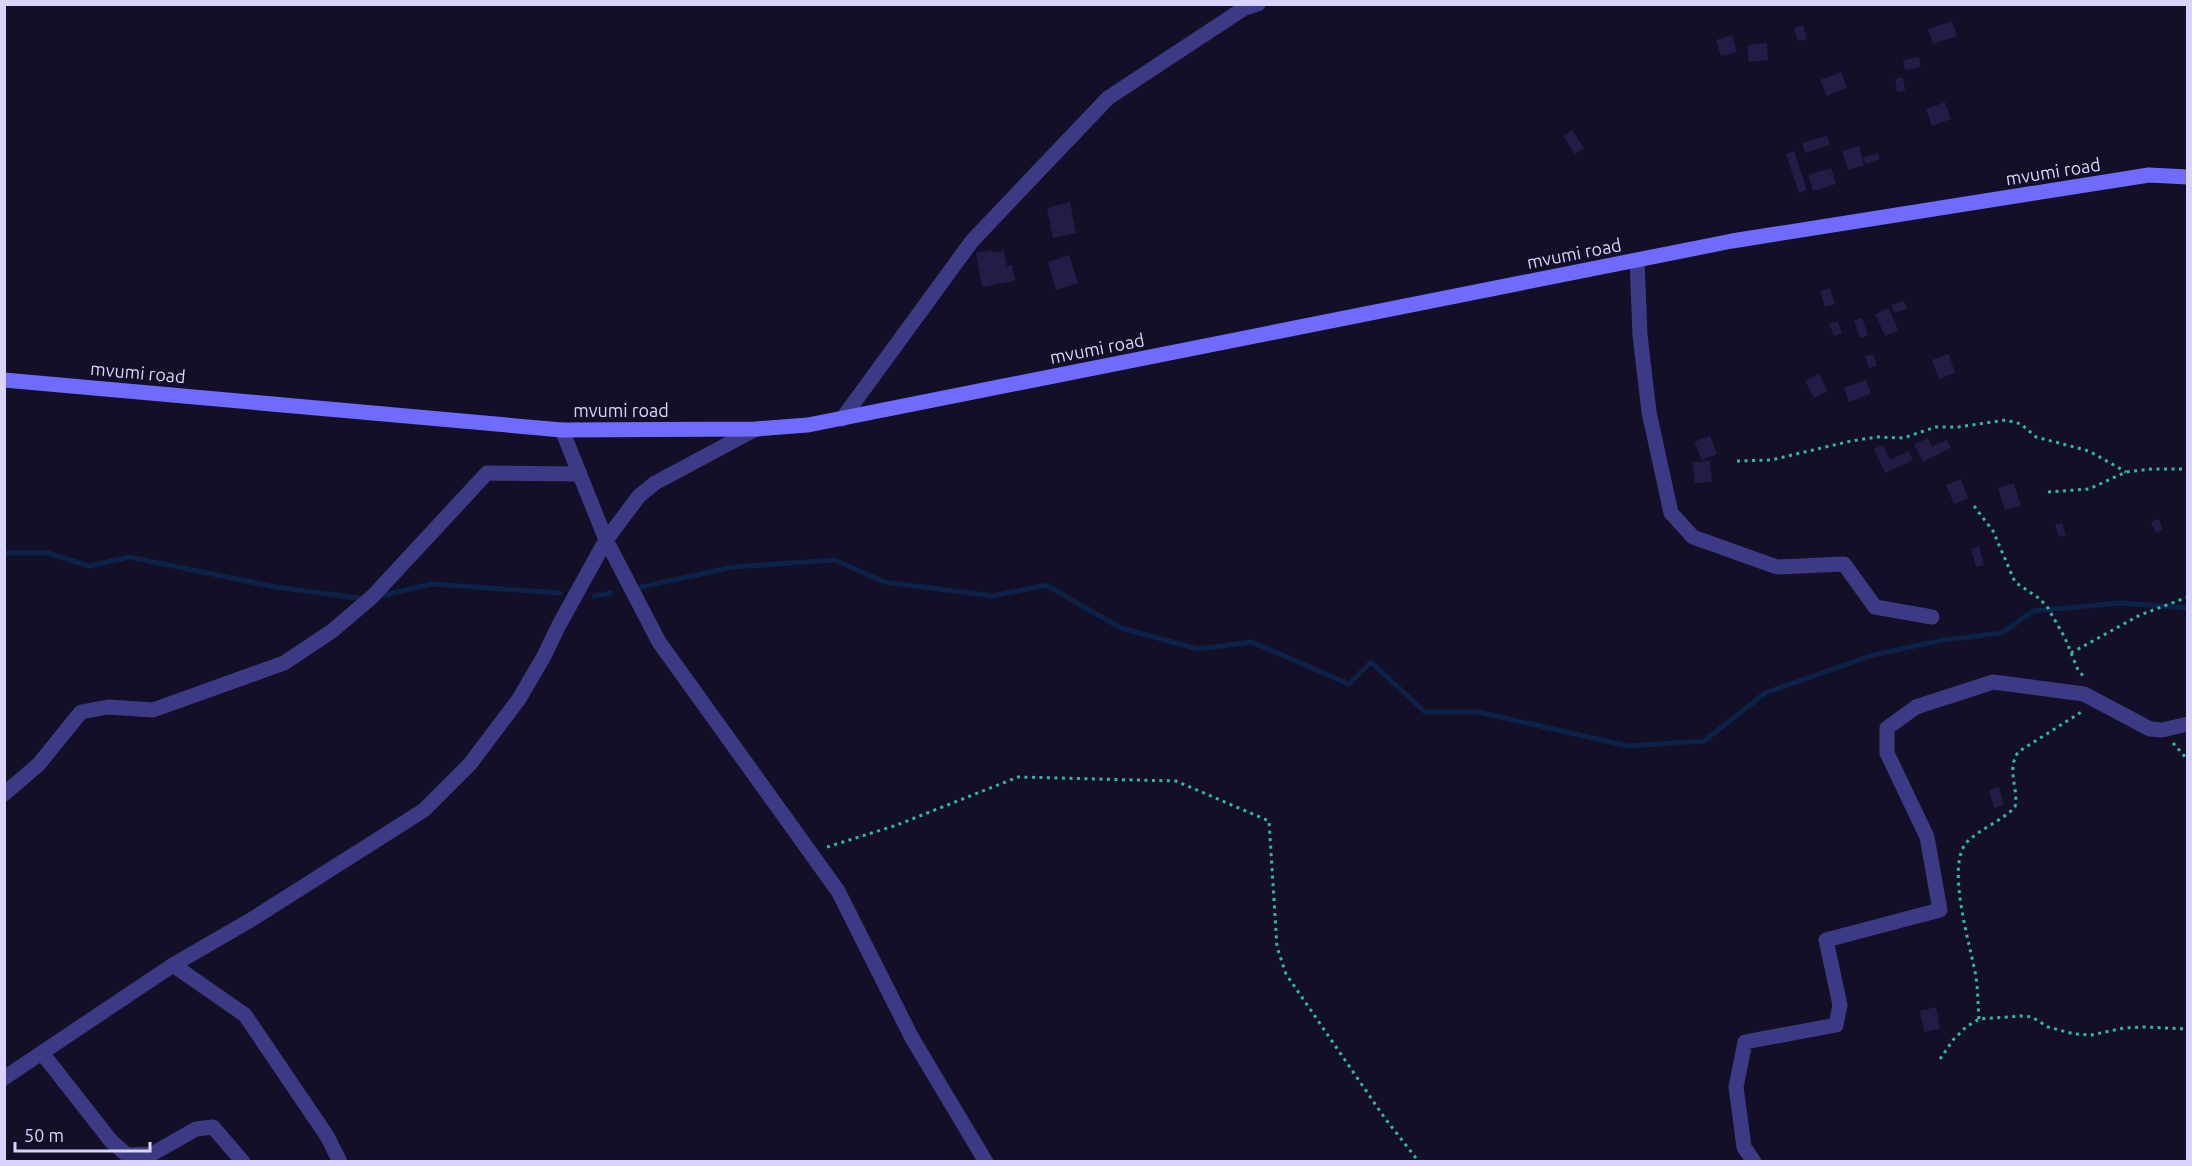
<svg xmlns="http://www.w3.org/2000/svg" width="2192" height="1166" font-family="Ubuntu,sans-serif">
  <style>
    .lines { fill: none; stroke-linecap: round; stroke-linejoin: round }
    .stream { stroke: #0c2248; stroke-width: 5 }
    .building { fill: #241b47 }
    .path { stroke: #2fb8b0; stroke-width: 3; stroke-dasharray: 3 4.5; stroke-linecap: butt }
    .street { stroke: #3d3a85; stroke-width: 15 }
    .secondary { stroke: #6f6bff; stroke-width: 15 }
    .labels { text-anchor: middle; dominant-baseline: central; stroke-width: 6; stroke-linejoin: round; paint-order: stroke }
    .street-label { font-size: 18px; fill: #d9d4ff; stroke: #130f26 }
  </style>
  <rect width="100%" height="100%" fill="#130f26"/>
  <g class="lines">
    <!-- stream -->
    <path class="stream" d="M 4,553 L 48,553 L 89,566 L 129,557 L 276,587 L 365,599
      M 641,587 L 733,567 L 835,560 L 884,582 L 993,596 L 1046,585 L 1121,628 L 1198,649 L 1252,642 L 1349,684 L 1371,662 L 1425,712 L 1478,712 L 1628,746 L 1704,741 L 1765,693 L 1873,655 L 1943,640 L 2002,633 L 2033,611 L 2120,603 L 2188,608
      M 379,596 L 432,584 L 560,593
      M 594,596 L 611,593"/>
  </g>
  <!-- building -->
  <path class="building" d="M 1952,21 L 1957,36 L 1933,44 L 1928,29 Z
    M 1803,25 L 1807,39 L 1798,41 L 1794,28 Z
    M 1732,35 L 1737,52 L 1721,56 L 1716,40 Z
    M 1767,43 L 1768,60 L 1749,62 L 1747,45 Z
    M 1919,57 L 1921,67 L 1905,70 L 1903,60 Z
    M 1841,72 L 1847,88 L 1827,96 L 1820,80 Z
    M 1903,77 L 1905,91 L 1897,92 L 1895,79 Z
    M 1945,102 L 1951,119 L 1932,126 L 1926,109 Z
    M 1572,130 L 1584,148 L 1575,154 L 1563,136 Z
    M 1827,136 L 1830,145 L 1805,153 L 1802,143 Z
    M 1859,146 L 1864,165 L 1848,170 L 1842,151 Z
    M 1794,151 L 1807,190 L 1799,193 L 1786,154 Z
    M 1878,153 L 1880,159 L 1866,164 L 1863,158 Z
    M 1831,168 L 1836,184 L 1813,191 L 1808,175 Z
    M 1070,202 L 1076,233 L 1053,238 L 1047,208 Z
    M 992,250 L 993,253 L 1004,251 L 1007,266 L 1012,265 L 1015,281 L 982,287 L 976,253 Z
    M 1069,255 L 1078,283 L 1056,290 L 1048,262 Z
    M 1830,288 L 1835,304 L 1825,307 L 1820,291 Z
    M 1904,301 L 1907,309 L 1894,313 L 1891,305 Z
    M 1889,308 L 1898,330 L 1885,336 L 1875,314 Z
    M 1862,318 L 1868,335 L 1860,338 L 1854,321 Z
    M 1838,321 L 1842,333 L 1834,336 L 1829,324 Z
    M 1873,354 L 1877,366 L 1869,368 L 1865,356 Z
    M 1949,354 L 1955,373 L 1939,379 L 1932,360 Z
    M 1819,374 L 1828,391 L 1814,398 L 1805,381 Z
    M 1866,380 L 1871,394 L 1849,402 L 1844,388 Z
    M 1710,435 L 1717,454 L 1702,460 L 1694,442 Z
    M 1928,438 L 1932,447 L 1947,440 L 1951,448 L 1923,462 L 1914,444 Z
    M 1883,445 L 1890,460 L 1909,451 L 1913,460 L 1885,473 L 1874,449 Z
    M 1710,461 L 1712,482 L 1695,483 L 1692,462 Z
    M 1961,479 L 1968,498 L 1954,504 L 1946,485 Z
    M 2014,483 L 2021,506 L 2005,510 L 1998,488 Z
    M 2159,519 L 2163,530 L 2156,533 L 2151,522 Z
    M 2062,523 L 2066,535 L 2059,537 L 2055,525 Z
    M 1979,546 L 1984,565 L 1976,567 L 1971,549 Z
    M 1999,787 L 2004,805 L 1994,808 L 1989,790 Z
    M 1936,1007 L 1940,1029 L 1924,1032 L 1920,1011 Z"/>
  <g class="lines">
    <!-- path -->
    <path class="path" d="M 1737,461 L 1771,460 L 1851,441 L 1877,437 L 1903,438 L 1936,427 L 1958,427 L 2006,420 L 2021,424 L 2036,437 L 2089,451 L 2126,472
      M 2048,492 L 2089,489 L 2126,472 L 2152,469 L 2188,469
      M 1974,506 L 1993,531 L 2015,582 L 2040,599 L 2048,608 L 2065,638 L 2078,670 L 2085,678
      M 2071,653 L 2140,615 L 2188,597
      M 2173,743 L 2188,760
      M 827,847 L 897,825 L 1018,777 L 1176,781 L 1269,821 L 1277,947 L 1286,974 L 1384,1117 L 1419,1162
      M 1979,1019 C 1978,1005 1978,991 1976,977 C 1971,947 1945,866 1967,842 C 1981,828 2002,821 2015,807 C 2019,787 2006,772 2018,752 L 2083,711
      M 1940,1059 L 1953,1040 L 1966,1027 L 1979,1019 L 2021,1016 L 2032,1017 L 2048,1027 L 2074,1034 L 2091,1035 L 2124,1028 L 2145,1027 L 2188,1029"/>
    <!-- street -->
    <path class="street" d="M 1637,260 L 1640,335 L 1649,412 L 1671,513 L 1693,537 L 1777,567 L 1844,564 L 1875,607 L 1932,617
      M 842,419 L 972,241 L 1108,98 L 1243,9 L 1258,4
      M 562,430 L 606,540 L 659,642 L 838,891 L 912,1038 L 986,1162
      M 4,794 L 39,764 L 81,712 L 108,707 L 153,710 L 284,663 L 332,631 L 372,597 L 487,473 L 580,474
      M 173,965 L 245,1015 L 327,1136 L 340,1162
      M 42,1053 L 111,1141 L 127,1155 L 152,1154 L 196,1129 L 213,1127 L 243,1162
      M 4,1078 L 173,965 L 254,918 L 424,810 L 470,764 L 519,699 L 544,656 L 559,625 L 606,540 L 639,496 L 655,483 L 756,429
      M 1754,1162 L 1744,1147 L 1736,1087 L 1745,1042 L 1836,1025 L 1840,1005 L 1826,940 L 1940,910 L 1927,837 L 1887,753 L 1887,728 L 1916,707 L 1993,682 L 2084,694 L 2150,729 L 2162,730 L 2188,724"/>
    <!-- secondary -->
    <path class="secondary" d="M 4,380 L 562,430 L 756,429 L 808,425 L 1732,241 L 2149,175 L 2188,177"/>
  </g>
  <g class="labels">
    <!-- street labels -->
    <g class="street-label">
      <text transform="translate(2053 171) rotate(-9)">mvumi road</text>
      <text transform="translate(1574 253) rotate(-11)">mvumi road</text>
      <text transform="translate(1097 348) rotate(-11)">mvumi road</text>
      <text transform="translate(138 372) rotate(5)">mvumi road</text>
      <text x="621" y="410">mvumi road</text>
    </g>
  </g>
  <!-- border -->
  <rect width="2192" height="1166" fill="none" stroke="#d9d4ff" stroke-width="12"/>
  <!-- scale -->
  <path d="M15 1142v9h135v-9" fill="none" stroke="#d9d4ff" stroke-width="3"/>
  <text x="24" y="1142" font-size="18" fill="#d9d4ff" stroke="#130f26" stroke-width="4.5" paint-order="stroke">50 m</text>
</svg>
